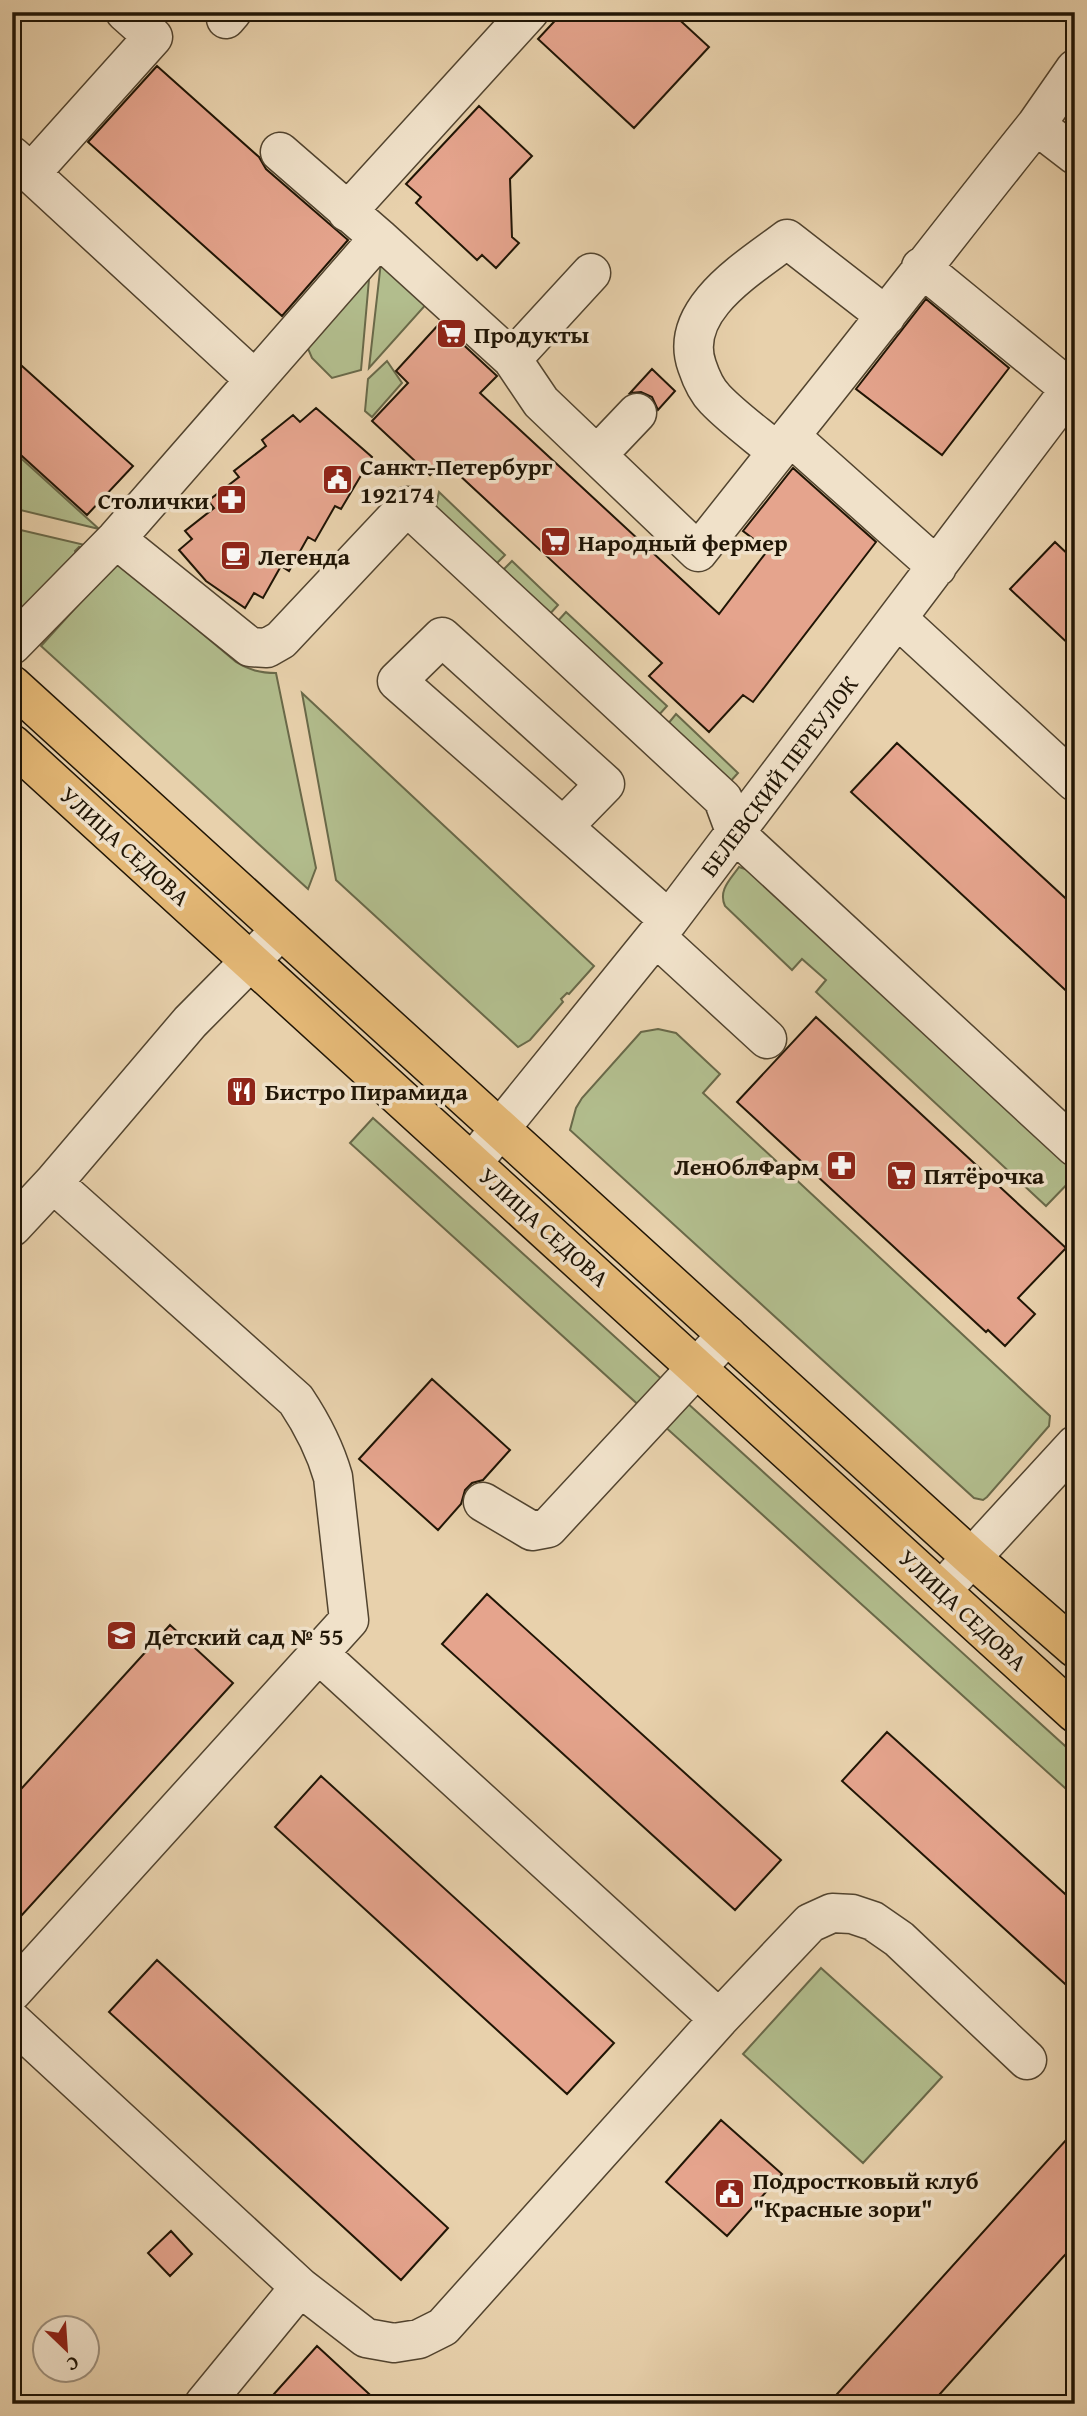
<svg xmlns="http://www.w3.org/2000/svg" width="1087" height="2416" font-family="'Gentium Book Plus',serif">
  <style>
    .green { fill: #b2bd8d; stroke: #696949; stroke-width: 2 }
    .building { fill: #e5a48d; stroke: #201505; stroke-width: 2 }
    .lines { fill: none; stroke-linecap: round; stroke-linejoin: round }
    .minor-casing { stroke: #52442f; stroke-width: 41 }
    .major-casing { stroke: #201505; stroke-width: 41 }
    .minor { stroke: #f0e1c9; stroke-width: 38 }
    .major { stroke: #e4b876; stroke-width: 38 }
    .labels { text-anchor: middle; dominant-baseline: central; stroke-width: 7; stroke-linejoin: round; paint-order: stroke }
    .poi-label { font-size: 24px; font-weight: bold; fill: #201505; stroke: #f0e1c9; text-anchor: start }
    .street-label { font-size: 24px; fill: #201505; stroke: #f0e1c9 }
  </style>
  <rect width="100%" height="100%" fill="#e8d1ac"/>
  <filter id="stains"><feTurbulence type="fractalNoise" baseFrequency=".00286" numOctaves="4"/><feColorMatrix values="0 0 0 0 .2 0 0 0 0 .09 0 0 0 0 .02 0 0 0 .5 -.17"/></filter>
  <radialGradient id="worn" r=".72"><stop offset=".6" stop-color="#630" stop-opacity="0"/><stop offset="1" stop-color="#630" stop-opacity=".3"/></radialGradient>
  <!-- green -->
  <path class="green" d="M 381,262 L 430,300 L 369,368 Z
    M 370,268 L 361,370 L 332,378 L 312,358 L 306,344 Z
    M 387,361 L 402,383 L 372,417 L 365,411 L 368,379 Z
    M 12,450 L 99,529 L 12,508 Z
    M 439,492 L 505,555 L 495,565 L 438,513 L 436,506 Z
    M 12,528 L 85,545 L 82,548 L 79,547 L 75,551 L 76,554 L 12,619 Z
    M 512,561 L 558,605 L 548,616 L 501,572 Z
    M 117,562 L 236,662 C 249,670 260,673 276,673 L 316,868 L 308,889 L 41,646 Z
    M 566,612 L 667,706 L 657,717 L 556,623 Z
    M 302,693 L 594,966 L 569,994 L 567,993 L 561,999 L 563,1002 L 530,1040 L 518,1047 L 336,880 Z
    M 676,714 L 738,773 L 729,783 L 667,725 Z
    M 739,867 L 751,871 L 761,878 L 1075,1167 L 1075,1176 L 1046,1206 L 816,992 L 826,980 L 802,959 L 792,970 L 725,906 C 718,890 730,880 739,867 Z
    M 658,1029 L 676,1033 L 720,1074 L 703,1093 L 1050,1416 L 1049,1426 L 987,1497 L 983,1500 L 974,1498 L 570,1130 L 576,1108 L 582,1098 L 641,1032 Z
    M 373,1118 L 666,1383 L 643,1409 L 350,1143 Z
    M 685,1401 L 1075,1755 L 1075,1797 L 663,1425 Z
    M 821,1968 L 942,2077 L 863,2163 L 743,2054 Z"/>
  <!-- building -->
  <path class="building" d="M 563,12 L 671,12 L 709,47 L 634,128 L 538,39 Z
    M 157,66 L 259,157 L 266,169 L 348,240 L 282,316 L 88,142 Z
    M 479,106 L 532,156 L 510,179 L 512,237 L 519,243 L 496,268 L 482,255 L 477,260 L 416,203 L 421,197 L 406,184 Z
    M 926,299 L 1009,368 L 942,455 L 856,389 Z
    M 440,323 L 497,376 L 480,393 L 719,614 L 768,550 L 743,531 L 793,468 L 876,542 L 753,702 L 743,695 L 709,732 L 649,676 L 662,663 L 443,460 L 430,475 L 372,421 L 408,383 L 396,371 Z
    M 12,357 L 133,466 L 87,515 L 12,447 Z
    M 652,369 L 675,391 L 658,410 L 652,397 L 641,392 L 630,393 Z
    M 316,408 L 372,457 L 341,509 L 335,506 L 315,541 L 308,537 L 289,571 L 281,566 L 263,598 L 254,593 L 245,608 L 206,581 L 179,550 L 192,539 L 185,531 L 214,508 L 208,501 L 239,477 L 234,471 L 266,446 L 262,440 L 293,415 L 300,422 Z
    M 1055,542 L 1075,561 L 1075,650 L 1010,589 Z
    M 897,743 L 1075,907 L 1075,999 L 851,792 Z
    M 816,1017 L 1066,1248 L 1018,1298 L 1035,1314 L 1005,1346 L 988,1330 L 986,1332 L 737,1102 Z
    M 432,1379 L 510,1450 L 483,1480 L 472,1483 L 465,1490 L 461,1504 L 438,1530 L 359,1459 Z
    M 487,1594 L 781,1860 L 735,1910 L 442,1644 Z
    M 170,1625 L 233,1683 L 12,1926 L 12,1799 Z
    M 887,1732 L 1075,1903 L 1075,1993 L 842,1781 Z
    M 321,1776 L 614,2043 L 567,2094 L 275,1827 Z
    M 157,1960 L 448,2228 L 401,2280 L 109,2012 Z
    M 721,2120 L 782,2174 L 727,2236 L 666,2182 Z
    M 1075,2130 L 1075,2245 L 1063,2257 L 931,2404 L 828,2404 Z
    M 171,2231 L 192,2254 L 170,2276 L 148,2253 Z
    M 317,2346 L 380,2404 L 265,2404 Z"/>
  <g class="lines">
    <defs>
      <path id="minor" d="M 226,19 L 232,12
        M 1036,125 L 1075,69
        M 280,152 L 379,238 L 512,359 L 541,402 L 698,552 L 790,436
        M 12,156 L 254,379
        M 31,173 L 153,37 L 125,12
        M 347,212 L 529,12
        M 921,267 L 1070,389
        M 512,359 L 591,273
        M 777,452 C 757,435 733,418 715,399 C 706,390 701,378 697,366 C 677,310 749,268 787,239 L 886,316
        M 597,455 L 637,413
        M 116,539 L 250,647 L 267,648 L 281,640 L 407,506 L 723,799 L 736,834 L 1075,1147
        M 937,567 L 790,436 C 873,333 953,228 1036,125 L 1075,155
        M 898,619 L 1075,782
        M 12,645 L 116,539 L 379,238
        M 564,826 L 605,784 L 442,637 L 397,681 L 669,920
        M 656,937 L 767,1039
        M 473,1162 L 669,920 L 1075,383
        M 12,1227 L 53,1183 L 190,1022 L 281,930
        M 483,1502 L 532,1531 L 548,1528 L 727,1335
        M 942,1590 L 1075,1445
        M 319,1654 L 719,2019
        M 12,1992 L 349,1620 L 333,1477 C 325,1449 312,1424 296,1400 L 53,1183
        M 12,2021 L 300,2287 L 366,2338 L 394,2343 L 419,2339 L 443,2327 L 719,2019 L 810,1923 L 832,1913 L 852,1914 L 873,1921 L 899,1939 L 1027,2060
        M 204,2404 L 300,2287"/>
      <path id="major" d="M 12,685 L 972,1558 L 1075,1648
        M 12,744 L 1075,1713"/>
    </defs>
    <!-- minor casing -->
    <use href="#minor" class="minor-casing"/>
    <!-- major casing -->
    <use href="#major" class="major-casing"/>
    <!-- minor -->
    <use href="#minor" class="minor"/>
    <!-- major -->
    <use href="#major" class="major"/>
  </g>
  <!-- icons -->
  <defs>
    <symbol id="supermarket-square" viewBox="-11 -11 22 22"><rect x="-9" y="-9" width="18" height="18" rx="4" fill="#8f2418" stroke="#f0e1c9"/><path d="M-6-5.5h2.5l.6 2H6L4.5 2H-2.5L-4.4-4H-6ZM-1.5 3.2a1.3 1.3 0 1 0 .1 0ZM3 3.2a1.3 1.3 0 1 0 .1 0Z" fill="#fff"/></symbol>
    <symbol id="civic-square" viewBox="-11 -11 22 22"><rect x="-9" y="-9" width="18" height="18" rx="4" fill="#8f2418" stroke="#f0e1c9"/><path d="M-.6-6.5H3V-4.5H.6V-3L4-1V1h2V6H-6V1h2V-1L-.6-3ZM-1.2 2.5V6h2.4V2.5Z" fill="#fff"/></symbol>
    <symbol id="pharmacy-square" viewBox="-11 -11 22 22"><rect x="-9" y="-9" width="18" height="18" rx="4" fill="#8f2418" stroke="#f0e1c9"/><path d="M-2-6h4v4h4v4h-4v4h-4v-4h-4v-4h4Z" fill="#fff"/></symbol>
    <symbol id="cafe-square" viewBox="-11 -11 22 22"><rect x="-9" y="-9" width="18" height="18" rx="4" fill="#8f2418" stroke="#f0e1c9"/><path d="M-5.5-4.5H6V0H3Q3 3.5 0 3.5H-2.5Q-5.5 3.5-5.5 0ZM3-3.2v2h1.7v-2ZM-6 4.5H4V6H-6Z" fill="#fff"/></symbol>
    <symbol id="restaurant-square" viewBox="-11 -11 22 22"><rect x="-9" y="-9" width="18" height="18" rx="4" fill="#8f2418" stroke="#f0e1c9"/><path d="M-5-6h1v4h1v-4h1v4h1v-4h1v5L-1.5 .5V6h-2V.5L-5-1ZM5-6V6H3V1.5H1.5Q1.5-4 5-6Z" fill="#fff"/></symbol>
    <symbol id="school-square" viewBox="-11 -11 22 22"><rect x="-9" y="-9" width="18" height="18" rx="4" fill="#8f2418" stroke="#f0e1c9"/><path d="M0-5L7-2L0 1L-7-2ZM-4 1L0 2.5L4 1V4Q0 6-4 4Z" fill="#fff"/></symbol>
  </defs>
  <g fill-rule="evenodd">
    <use href="#supermarket-square" x="434" y="316" width="35" height="35"/>
    <use href="#civic-square" x="320" y="462" width="35" height="35"/>
    <use href="#pharmacy-square" x="214" y="482" width="35" height="35"/>
    <use href="#supermarket-square" x="538" y="524" width="35" height="35"/>
    <use href="#cafe-square" x="218" y="538" width="35" height="35"/>
    <use href="#restaurant-square" x="224" y="1074" width="35" height="35"/>
    <use href="#pharmacy-square" x="824" y="1148" width="35" height="35"/>
    <use href="#supermarket-square" x="884" y="1158" width="35" height="35"/>
    <use href="#school-square" x="104" y="1618" width="35" height="35"/>
    <use href="#civic-square" x="712" y="2176" width="35" height="35"/>
  </g>
  <g class="labels">
    <!-- poi labels -->
    <g class="poi-label">
      <text x="474" y="334">Продукты</text>
      <text x="360" y="466">Санкт-Петербург<tspan x="360" dy="28">192174</tspan></text>
      <text x="209" y="500" text-anchor="end">Столички</text>
      <text x="578" y="542">Народный фермер</text>
      <text x="258" y="556">Легенда</text>
      <text x="265" y="1091">Бистро Пирамида</text>
      <text x="819" y="1166" text-anchor="end">ЛенОблФарм</text>
      <text x="924" y="1175">Пятёрочка</text>
      <text x="145" y="1636">Детский сад № 55</text>
      <text x="753" y="2180">Подростковый клуб<tspan x="753" dy="28">"Красные зори"</tspan></text>
    </g>
    <!-- street labels -->
    <g class="street-label">
      <text transform="translate(779 776) rotate(-53)">БЕЛЕВСКИЙ ПЕРЕУЛОК</text>
      <text transform="translate(125 846) rotate(42)">УЛИЦА СЕДОВА</text>
      <text transform="translate(544 1227) rotate(42)">УЛИЦА СЕДОВА</text>
      <text transform="translate(963 1610) rotate(43)">УЛИЦА СЕДОВА</text>
    </g>
  </g>
  <!-- margin -->
  <rect width="1087" height="2416" fill="none" stroke="#e8d1ac" stroke-width="42"/>
  <rect x="14" y="14" width="1059" height="2388" fill="none" stroke="#201505" stroke-width="3.5"/>
  <rect x="21" y="21" width="1045" height="2374" fill="none" stroke="#201505" stroke-width="2"/>
  <!-- north arrow -->
  <g transform="translate(66 2349) rotate(155)"><circle r="33" fill="#f0e1c9" stroke="#9d8f7b" stroke-width="2"/>
  <path d="M0-5L12 26L0 18L-12 26Z" fill="#8f2418"/>
  <text y="-10" font-size="19" font-weight="bold" text-anchor="middle" fill="#201505">С</text>
  </g>
  <rect width="100%" height="100%" filter="url(#stains)"/>
  <rect width="100%" height="100%" fill="url(#worn)"/>
</svg>
